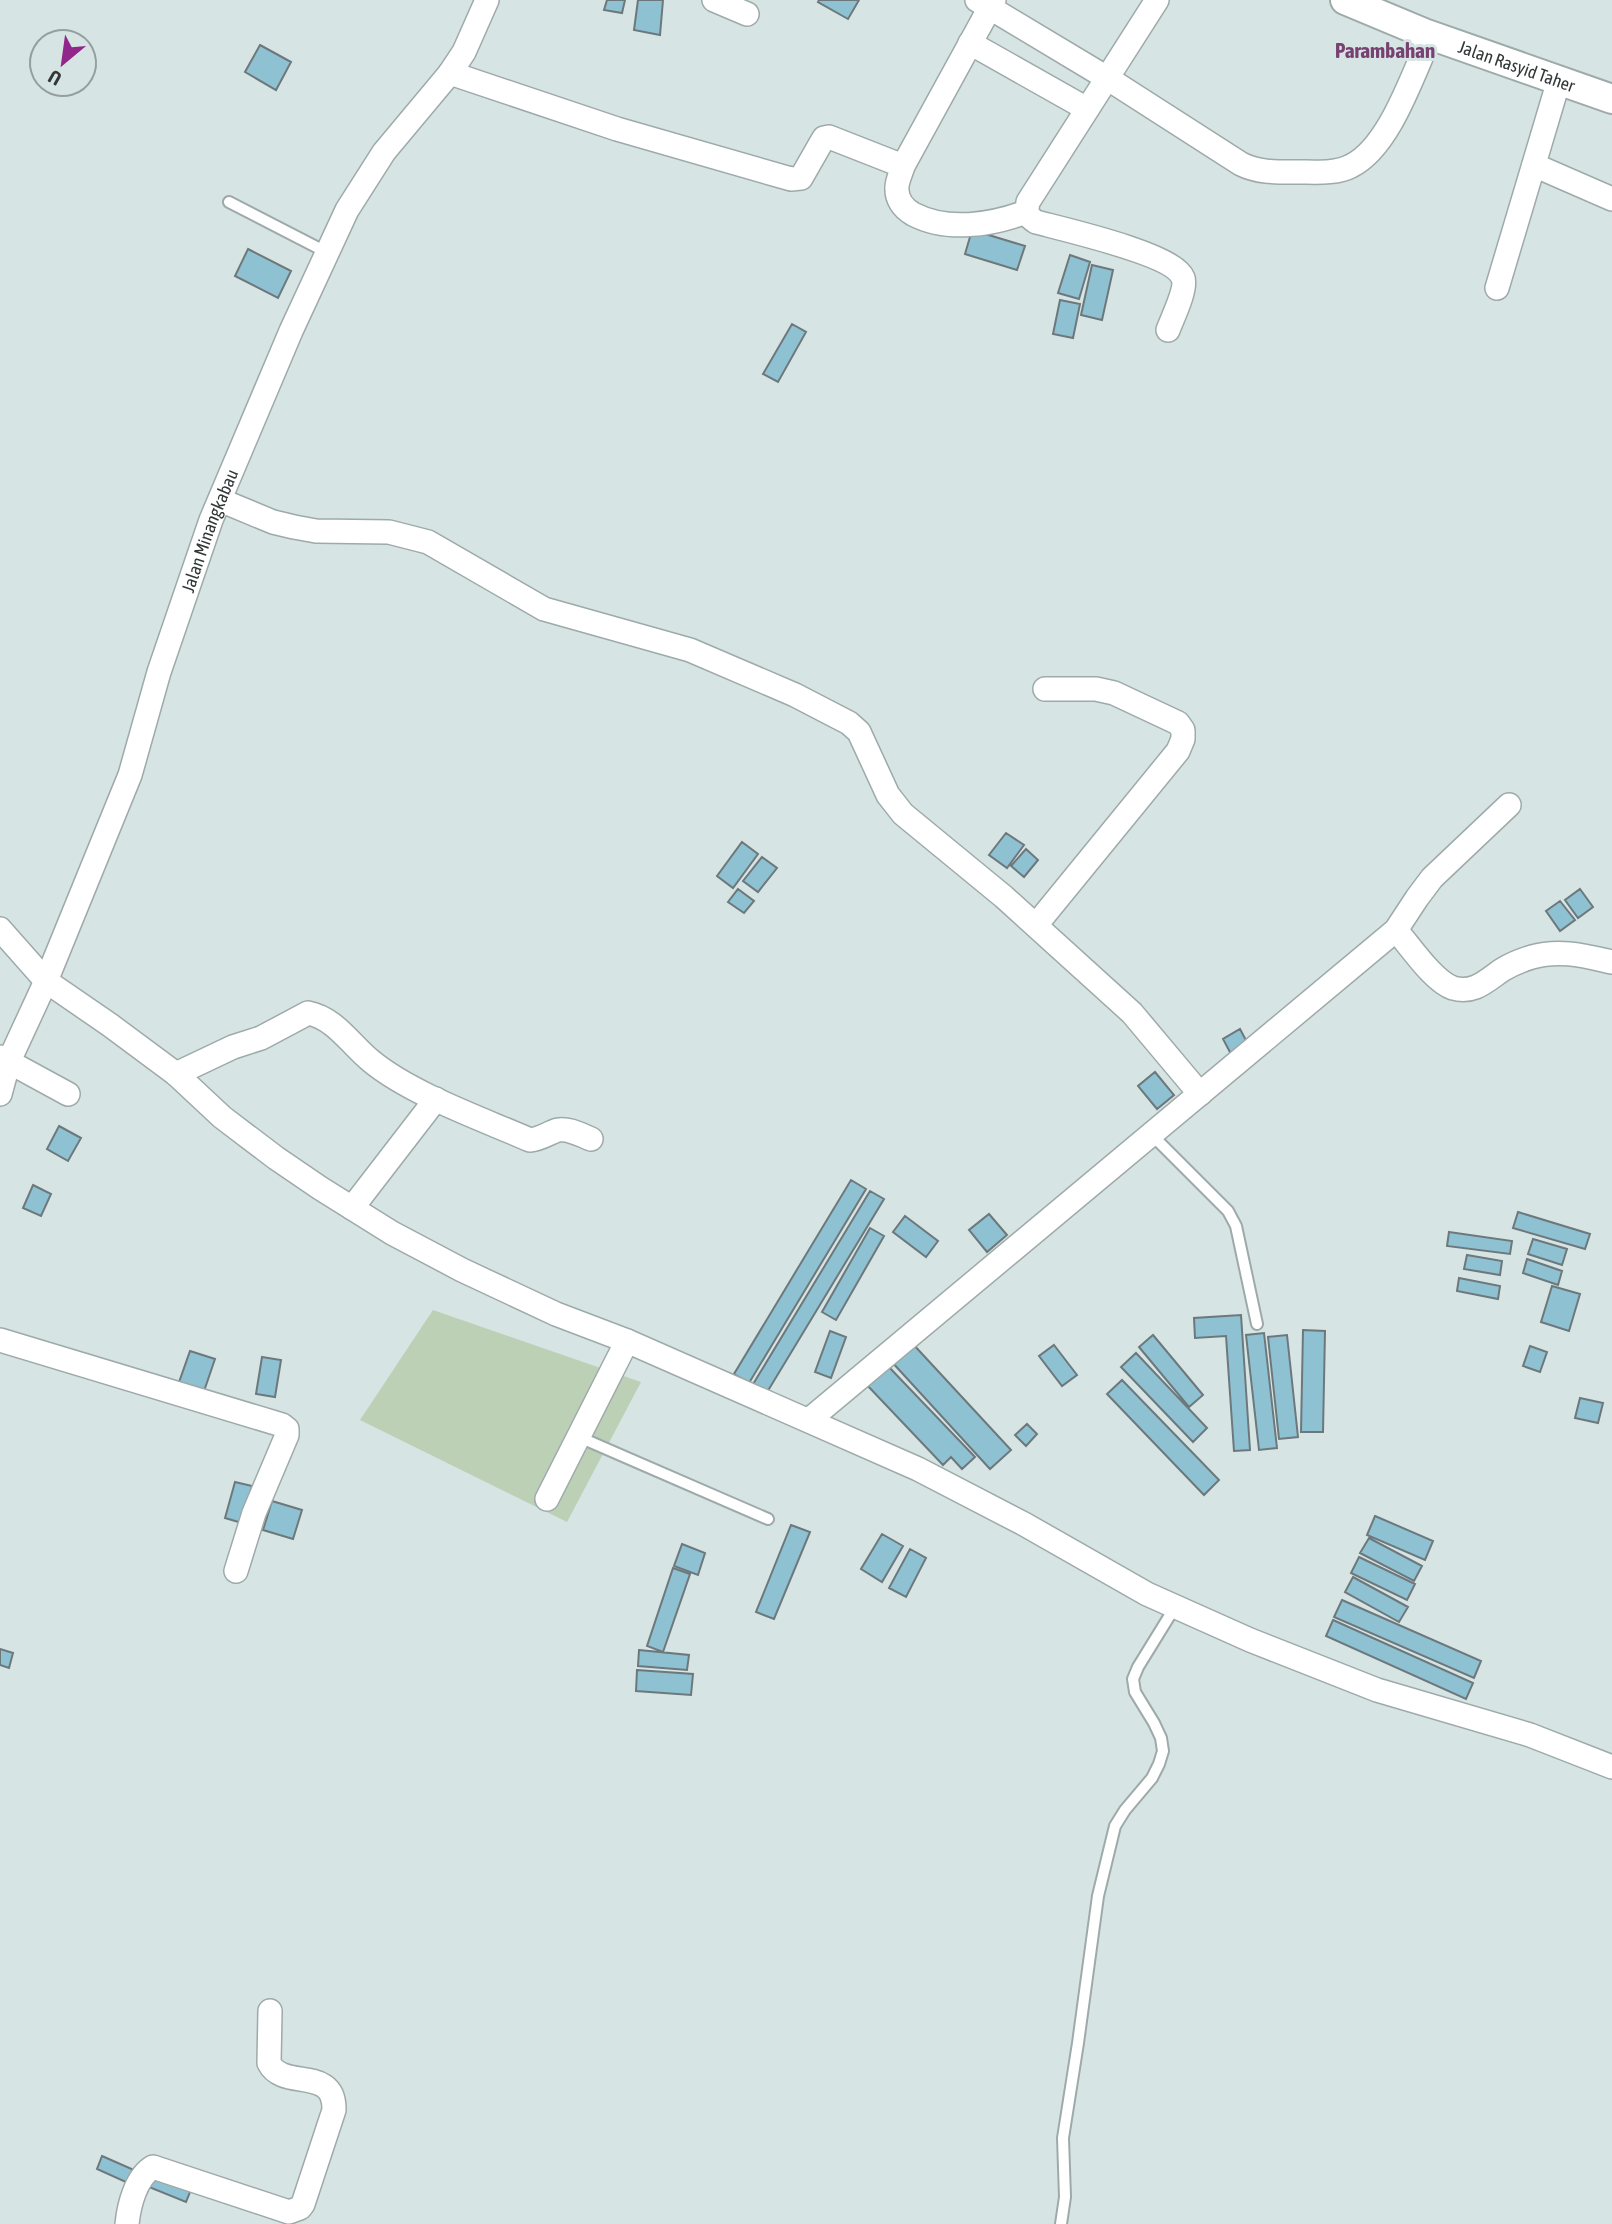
<svg xmlns="http://www.w3.org/2000/svg" width="1612" height="2224" font-family="'Asap Condensed',sans-serif">
  <style>
    .green { fill: #bcd0b6 }
    .building { fill: #8ec2d3; stroke: #6d787c; stroke-width: 2 }
    .lines { fill: none; stroke-linecap: round; stroke-linejoin: round }
    .service-casing { stroke: #9eaaaa; stroke-width: 14 }
    .minor-casing { stroke: #9eaaaa; stroke-width: 26 }
    .tertiary-casing { stroke: #9eaaaa; stroke-width: 32 }
    .service { stroke: #fff; stroke-width: 10 }
    .minor { stroke: #fff; stroke-width: 23 }
    .tertiary { stroke: #fff; stroke-width: 28 }
    .labels { text-anchor: middle; dominant-baseline: central; stroke-width: 6; stroke-linejoin: round; paint-order: stroke }
    .street-label { font-size: 18px; fill: #323737; stroke: #d6e4e3 }
    .quarter-label { font-size: 21px; font-weight: bold; fill: #774171; stroke: #d6e4e3 }
  </style>
  <rect width="100%" height="100%" fill="#d6e4e3"/>
  <!-- green -->
  <path class="green" d="M 433,1310 L 641,1382 L 567,1522 L 360,1420 Z"/>
  <!-- building -->
  <path class="building" d="M 607,0 L 625,0 L 622,13 L 604,10 Z
    M 638,0 L 663,0 L 660,35 L 634,30 Z
    M 819,0 L 859,0 L 848,19 L 818,2 Z
    M 260,45 L 291,62 L 276,90 L 245,72 Z
    M 972,230 L 1025,246 L 1017,270 L 965,254 Z
    M 248,249 L 291,271 L 278,298 L 235,276 Z
    M 1070,255 L 1090,262 L 1079,299 L 1058,293 Z
    M 1092,265 L 1113,270 L 1102,320 L 1081,315 Z
    M 1060,300 L 1080,304 L 1073,338 L 1053,334 Z
    M 792,324 L 806,332 L 778,382 L 763,374 Z
    M 1006,833 L 1024,845 L 1007,868 L 989,855 Z
    M 742,842 L 758,854 L 733,888 L 717,876 Z
    M 1026,849 L 1038,860 L 1024,877 L 1011,866 Z
    M 762,857 L 777,868 L 758,892 L 743,881 Z
    M 738,889 L 754,901 L 744,913 L 728,902 Z
    M 1580,889 L 1593,907 L 1578,918 L 1565,900 Z
    M 1560,901 L 1575,920 L 1560,931 L 1546,911 Z
    M 1240,1029 L 1248,1044 L 1231,1054 L 1223,1039 Z
    M 1155,1072 L 1174,1095 L 1157,1109 L 1138,1086 Z
    M 59,1126 L 81,1138 L 68,1161 L 47,1149 Z
    M 851,1180 L 866,1189 L 749,1383 L 734,1374 Z
    M 33,1185 L 51,1194 L 41,1216 L 23,1208 Z
    M 870,1191 L 884,1199 L 766,1394 L 752,1386 Z
    M 1518,1212 L 1590,1234 L 1585,1249 L 1513,1228 Z
    M 989,1214 L 1007,1235 L 987,1252 L 969,1230 Z
    M 905,1216 L 938,1241 L 926,1257 L 893,1232 Z
    M 870,1228 L 884,1236 L 836,1320 L 822,1312 Z
    M 1449,1232 L 1512,1241 L 1510,1254 L 1447,1246 Z
    M 1533,1239 L 1567,1249 L 1562,1265 L 1528,1254 Z
    M 1467,1255 L 1502,1261 L 1500,1275 L 1464,1269 Z
    M 1527,1259 L 1562,1271 L 1558,1285 L 1523,1273 Z
    M 1459,1278 L 1500,1286 L 1498,1299 L 1457,1291 Z
    M 1552,1286 L 1580,1294 L 1569,1331 L 1541,1322 Z
    M 1241,1315 L 1250,1450 L 1234,1451 L 1226,1336 L 1195,1338 L 1194,1318 Z
    M 1303,1330 L 1325,1331 L 1323,1432 L 1301,1432 Z
    M 830,1331 L 846,1337 L 831,1378 L 815,1372 Z
    M 1264,1333 L 1277,1448 L 1259,1450 L 1246,1335 Z
    M 1153,1335 L 1203,1395 L 1189,1407 L 1139,1347 Z
    M 1287,1335 L 1298,1437 L 1279,1439 L 1268,1337 Z
    M 912,1343 L 1011,1450 L 990,1469 L 891,1361 Z
    M 1054,1345 L 1077,1375 L 1062,1386 L 1039,1356 Z
    M 1530,1346 L 1547,1352 L 1540,1372 L 1523,1366 Z
    M 190,1351 L 215,1359 L 202,1397 L 177,1388 Z
    M 1136,1353 L 1207,1428 L 1193,1442 L 1121,1367 Z
    M 262,1357 L 281,1360 L 275,1397 L 256,1394 Z
    M 887,1365 L 975,1457 L 962,1469 L 951,1457 L 943,1465 L 866,1384 Z
    M 1122,1380 L 1219,1480 L 1204,1495 L 1107,1394 Z
    M 1580,1398 L 1603,1403 L 1598,1423 L 1575,1418 Z
    M 1027,1424 L 1037,1434 L 1026,1446 L 1015,1435 Z
    M 235,1482 L 252,1486 L 242,1523 L 225,1518 Z
    M 272,1501 L 302,1510 L 293,1539 L 263,1530 Z
    M 1375,1516 L 1433,1541 L 1425,1560 L 1367,1535 Z
    M 791,1525 L 810,1532 L 774,1619 L 756,1612 Z
    M 882,1534 L 903,1546 L 882,1582 L 861,1569 Z
    M 1369,1538 L 1422,1566 L 1414,1581 L 1360,1553 Z
    M 682,1544 L 705,1553 L 698,1575 L 674,1566 Z
    M 910,1549 L 926,1558 L 906,1597 L 889,1588 Z
    M 1359,1557 L 1415,1584 L 1407,1600 L 1351,1573 Z
    M 673,1568 L 690,1574 L 663,1652 L 647,1646 Z
    M 1353,1577 L 1408,1607 L 1399,1622 L 1345,1592 Z
    M 1342,1600 L 1481,1661 L 1474,1678 L 1334,1617 Z
    M 1333,1620 L 1473,1683 L 1466,1699 L 1326,1636 Z
    M 0,1649 L 13,1653 L 9,1668 L 0,1665 Z
    M 639,1650 L 689,1655 L 687,1670 L 638,1666 Z
    M 637,1670 L 693,1674 L 691,1695 L 636,1691 Z
    M 102,2156 L 134,2170 L 128,2183 L 97,2169 Z
    M 150,2170 L 192,2187 L 186,2202 L 144,2185 Z"/>
  <g class="lines">
    <defs>
      <path id="service" d="M 229,202 L 328,253
        M 1151,1134 L 1228,1211 L 1236,1226 L 1257,1324
        M 579,1437 L 768,1519
        M 1061,2224 L 1065,2197 L 1063,2138 L 1078,2043 L 1098,1896 L 1115,1826 L 1125,1810 L 1152,1778 L 1159,1764 L 1163,1751 L 1161,1738 L 1154,1723 L 1135,1692 L 1133,1679 L 1138,1667 L 1175,1607"/>
      <g id="minor">
        <path d="M 714,0 L 747,14"/>
        <path d="M 977,0 L 1107,78 L 1241,164 C 1259,173 1278,172 1298,172 C 1315,172 1336,174 1351,166 C 1390,147 1413,73 1431,35"/>
        <path d="M 994,0 L 903,166 C 901,173 897,181 897,187 C 896,199 903,208 913,214 C 947,232 991,225 1026,212"/>
        <path d="M 1157,0 L 1028,202 C 1026,213 1027,216 1036,222 C 1062,229 1174,254 1183,278 C 1187,289 1172,319 1168,330"/>
        <path d="M 970,43 L 1087,109"/>
        <path d="M 450,73 L 617,129 L 791,179 L 801,178 L 821,143 L 824,138 L 829,137 L 903,166"/>
        <path d="M 1534,165 L 1612,199"/>
        <path d="M 1497,288 L 1559,80"/>
        <path d="M 220,500 L 273,522 L 294,527 L 316,531 L 389,532 L 428,542 L 544,609 L 690,650 L 795,695 L 849,723 L 859,732 L 888,795 L 903,814 L 1004,897 L 1132,1013 L 1200,1094"/>
        <path d="M 1036,925 L 1178,751 L 1183,739 L 1183,730 L 1178,723 L 1114,693 L 1096,689 L 1045,689"/>
        <path d="M 0,929 L 46,981 L 110,1025 L 176,1074 L 222,1117 L 276,1158 L 320,1188 L 392,1233 L 462,1270 L 556,1314 L 627,1341 L 918,1469 L 1024,1524 L 1147,1594 L 1250,1640 L 1377,1690 L 1530,1735 L 1612,1767"/>
        <path d="M 1396,930 C 1410,946 1434,982 1453,988 C 1474,994 1486,981 1502,970 C 1510,965 1522,960 1532,957 C 1560,949 1585,956 1612,962"/>
        <path d="M 0,1057 L 68,1094"/>
        <path d="M 176,1074 L 233,1047 L 261,1038 L 308,1013 C 335,1018 351,1045 371,1061 C 411,1094 482,1119 530,1140 C 541,1139 548,1133 558,1130 C 569,1128 581,1135 591,1139"/>
        <path id="s1" d="M 0,1094 L 9,1061 L 46,981 L 130,775 L 159,672 L 211,520 L 291,331 L 347,210 L 384,152 L 450,73 L 464,52 L 487,0"/>
        <path d="M 352,1208 L 436,1099"/>
        <path d="M 0,1340 L 282,1425 L 287,1429 L 287,1435 L 254,1513 L 236,1571"/>
        <path d="M 809,1420 L 1396,930 L 1417,898 L 1432,878 L 1509,805"/>
        <path d="M 547,1499 L 627,1341"/>
        <path d="M 127,2224 C 129,2205 136,2177 153,2167 L 289,2212 L 300,2208 L 303,2204 L 334,2110 C 335,2065 283,2091 269,2063 L 270,2011"/>
      </g>
      <g id="tertiary">
        <path id="s2" d="M 1345,0 L 1424,33 L 1612,99"/>
      </g>
    </defs>
    <!-- service casing -->
    <use href="#service" class="service-casing"/>
    <!-- minor casing -->
    <use href="#minor" class="minor-casing"/>
    <!-- tertiary casing -->
    <use href="#tertiary" class="tertiary-casing"/>
    <!-- service -->
    <use href="#service" class="service"/>
    <!-- minor -->
    <use href="#minor" class="minor"/>
    <!-- tertiary -->
    <use href="#tertiary" class="tertiary"/>
  </g>
  <g class="labels">
    <!-- street labels -->
    <g class="street-label">
      <text stroke="none"><textPath href="#s2" startOffset="184">Jalan Rasyid Taher</textPath></text>
      <text stroke="none"><textPath href="#s1" startOffset="602">Jalan Minangkabau</textPath></text>
    </g>
    <!-- quarter labels -->
    <g class="quarter-label">
      <text x="1385" y="50">Parambahan</text>
    </g>
  </g>
  <!-- north arrow -->
  <g transform="translate(63 63) rotate(209)"><circle r="33" fill="#d6e4e3" stroke="#949f9e" stroke-width="2"/>
  <path d="M0-5L12 26L0 18L-12 26Z" fill="#91278b"/>
  <text y="-10" font-size="19" font-weight="bold" text-anchor="middle" fill="#323737">U</text>
  </g>
</svg>
